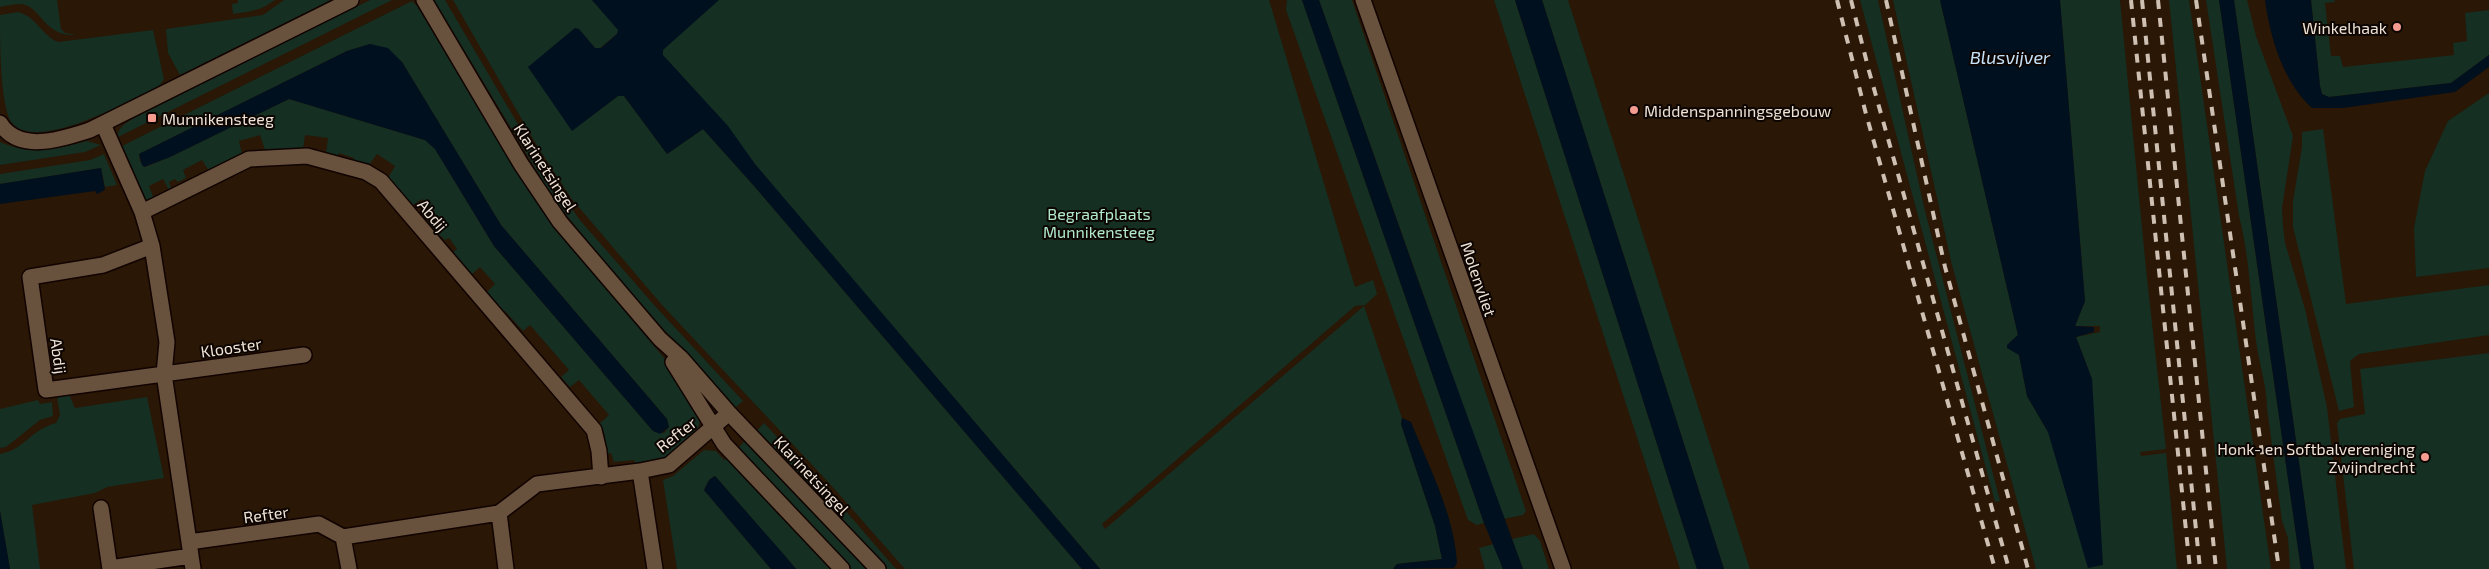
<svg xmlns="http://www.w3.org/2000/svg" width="2489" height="569" font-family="'Exo 2',sans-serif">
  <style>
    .green { fill: #152f22; fill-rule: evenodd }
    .water { fill: #00101e }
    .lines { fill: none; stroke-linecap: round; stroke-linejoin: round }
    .minor-casing { stroke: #110300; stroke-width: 18 }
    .minor { stroke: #68523e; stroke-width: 15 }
    .rail { stroke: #cec0b3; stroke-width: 4; stroke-dasharray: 9 9; stroke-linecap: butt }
    .poi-dot { fill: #f59c90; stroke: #0c0501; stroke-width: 2 }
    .labels { text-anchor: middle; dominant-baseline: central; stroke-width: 4; stroke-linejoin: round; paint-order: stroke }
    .poi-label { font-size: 16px; fill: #efe2d6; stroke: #0c0501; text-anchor: end }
    .street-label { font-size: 16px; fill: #efe2d6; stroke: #0c0501 }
    .park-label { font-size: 16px; fill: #b1eacb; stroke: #0c0501 }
    .water-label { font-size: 18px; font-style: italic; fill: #c7e3f9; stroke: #0c0501 }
  </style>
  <rect width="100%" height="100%" fill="#2a1705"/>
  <!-- green -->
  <path class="green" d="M 0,0 L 57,0 L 61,29 L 65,33 L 76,35 C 42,37 42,5 20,4 C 14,4 6,6 0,7 Z
    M 238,0 L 275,0 C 262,10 250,12 233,14 L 232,4 L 238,3 Z
    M 284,0 L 331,0 L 180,75 L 168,53 L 166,29 L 263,15 Z
    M 370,0 L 392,0 L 118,137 C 117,128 126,123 134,118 Z
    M 434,0 L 445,0 L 539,160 L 579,219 L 655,306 L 743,401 L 734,409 L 606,264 L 555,201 Z
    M 453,0 L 592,0 L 619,30 L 617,34 L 600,48 L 595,48 L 579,30 L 572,130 L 618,96 L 624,96 L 667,154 L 703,129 L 755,187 L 1082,569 L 905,569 L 830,484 L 662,305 L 571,198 L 539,149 Z
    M 706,0 L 1269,0 L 1355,287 L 1373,280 L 1377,294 L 1364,306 L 1402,418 L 1401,424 L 1435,526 L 1442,559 L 1397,564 L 1393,569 L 1100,569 L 878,309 L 651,52 ZM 1364,305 L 1364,306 L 1105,529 L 1102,524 L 1355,306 Z
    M 1287,0 L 1302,0 L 1484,523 L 1477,525 L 1468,520 L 1286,10 Z
    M 1319,0 L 1352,0 L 1526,511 L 1523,515 L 1503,519 Z
    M 1494,0 L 1515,0 L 1697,569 L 1680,569 Z
    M 1542,0 L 1568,0 L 1750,569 L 1724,569 Z
    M 1860,0 L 1878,0 L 1925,211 L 2000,501 L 1995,502 Z
    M 1893,0 L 1940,0 L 2018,335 L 2007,345 L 2019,355 L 2027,396 L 2048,432 L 2092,379 L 2076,337 L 2100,332 L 2100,326 L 2075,326 L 2085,301 L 2060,0 L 2120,0 L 2146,269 L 2166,449 L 2140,452 L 2141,456 L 2166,453 L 2177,569 L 2036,569 L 1952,265 Z
    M 2169,0 L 2189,0 L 2271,569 L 2227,569 Z
    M 2206,0 L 2219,0 L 2301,569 L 2290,569 L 2288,538 L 2282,521 L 2267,408 C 2267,386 2259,364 2256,341 C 2251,301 2249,254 2239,216 Z
    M 2234,0 L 2247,0 L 2256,36 L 2293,136 L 2282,208 L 2283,225 L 2285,243 L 2305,309 L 2327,407 L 2346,569 L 2314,569 Z
    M 2311,0 L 2334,0 L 2335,2 L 2325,3 L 2331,56 L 2340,56 L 2343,67 L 2454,55 L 2453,43 L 2467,41 L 2465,13 L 2489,10 L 2489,55 L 2451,83 L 2329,97 L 2322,94 L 2320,86 Z
    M 412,1 L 417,6 L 528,190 L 555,227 L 674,370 L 700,418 L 698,431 L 666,458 L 635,464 L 634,460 L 614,462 L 611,453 L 607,454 L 604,433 L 598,425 L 609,415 L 579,380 L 570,387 L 561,377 L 569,370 L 530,325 L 523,331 L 505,311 L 502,312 L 486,293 L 495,284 L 480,267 L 471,275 L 452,253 L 457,249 L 449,238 L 445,240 L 427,224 L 436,215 L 422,199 L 412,206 L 388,178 L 395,166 L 377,154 L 368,166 L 353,161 L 354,158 L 339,153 L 338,156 L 326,153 L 328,138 L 305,135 L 303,149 L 265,150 L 260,135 L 239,141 L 242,154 L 209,171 L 202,160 L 183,170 L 186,178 L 178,182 L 175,179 L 169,182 L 171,188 L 169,190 L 163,179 L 149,186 L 154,199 L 146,201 L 144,198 L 120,147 ZM 370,44 L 402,62 L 501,225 L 667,419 L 669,427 L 664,433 L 653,431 L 494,246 L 435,149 L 425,140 L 289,99 L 170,157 L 145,167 L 140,161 L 139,154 L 347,51 Z
    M 18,12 C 37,17 41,35 58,42 L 153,30 L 164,79 L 159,86 C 132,99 28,159 9,118 C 0,93 0,43 0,15 Z
    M 2489,93 L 2489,268 L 2416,277 L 2414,228 L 2425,171 L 2448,121 Z
    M 2323,129 L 2346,304 L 2489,285 L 2489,335 L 2359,354 L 2350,361 L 2354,407 L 2339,411 L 2293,227 L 2293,201 L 2302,147 L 2302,132 Z
    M 87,141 L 101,145 L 85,152 L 0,165 L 0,142 C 32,156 55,149 87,141 Z
    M 104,154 L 117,185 L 105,187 L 101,168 L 0,184 L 0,174 L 90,160 Z
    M 2489,353 L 2489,569 L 2354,569 L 2337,423 L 2340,419 L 2365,414 L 2360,369 Z
    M 69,394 L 75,408 L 147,397 L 164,478 L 107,487 L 95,493 L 32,505 L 40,569 L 10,569 L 0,511 L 0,454 C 24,450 30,430 56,423 L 60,415 L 57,397 Z
    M 38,400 L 40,404 L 52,402 L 53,416 L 40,420 L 6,447 L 0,448 L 0,409 Z
    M 764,423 L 837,501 L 896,569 L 884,569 L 755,433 Z
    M 747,439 L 871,569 L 850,569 L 736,450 Z
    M 704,450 L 716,451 L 724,460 L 729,457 L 836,569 L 796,569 L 715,476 L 709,480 L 704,490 L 771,569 L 677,569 L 663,480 L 673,476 Z
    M 1534,534 L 1540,541 L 1549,569 L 1523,569 L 1512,539 Z
    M 1494,544 L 1503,569 L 1485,569 L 1479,548 Z"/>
  <!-- water -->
  <path class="water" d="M 592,0 L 719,0 L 663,50 L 663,55 L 728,126 L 755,164 L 1100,569 L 1082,569 L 755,187 L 703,129 L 667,154 L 624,96 L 618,96 L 572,131 L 528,67 L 575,28 L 579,29 L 595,48 L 601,48 L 617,34 L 618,30 Z
    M 1302,0 L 1319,0 L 1423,294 L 1523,569 L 1503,569 L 1484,523 Z
    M 1515,0 L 1542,0 L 1724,569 L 1697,569 Z
    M 1940,0 L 2060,0 L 2085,301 L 2075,326 L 2094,327 L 2094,332 L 2076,337 L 2092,379 L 2103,565 L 2088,568 L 2048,432 L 2027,396 L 2019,355 L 2007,348 L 2007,345 L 2018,335 Z
    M 2219,0 L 2234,0 L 2314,569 L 2301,569 Z
    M 2265,0 L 2311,0 L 2320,86 L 2322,94 L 2329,97 L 2451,83 L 2489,55 L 2489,67 L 2455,92 L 2343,108 L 2312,108 C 2283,82 2270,37 2265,0 Z
    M 370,44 L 388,48 L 402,62 L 501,225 L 667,419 L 669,427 L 660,434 L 653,431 L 494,246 L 435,149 L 425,140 L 289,99 L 170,157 L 144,167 L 142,165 L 139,154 L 347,51 Z
    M 101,168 L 105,190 L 97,194 L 95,191 L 0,204 L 0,184 Z
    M 1402,418 L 1411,422 C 1429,467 1454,514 1457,563 L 1454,568 L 1393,569 L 1397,564 L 1442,559 L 1435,526 L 1401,424 Z
    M 715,476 L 786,557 L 796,569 L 771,569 L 704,490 L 709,480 Z
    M 0,511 L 10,569 L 0,569 Z"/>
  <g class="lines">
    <defs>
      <path id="minor" d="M 424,0 L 521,164 L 560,222 L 660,339 L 681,358 L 729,413 L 878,569
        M 1363,0 L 1563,569
        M 0,123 C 19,154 62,139 90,130 L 351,0
        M 103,124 L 142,212 L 152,246 L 167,342 L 164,374 L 193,569
        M 142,212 L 249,159 L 307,156 L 366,172 L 381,181 L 594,430 L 599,451 L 601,477
        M 152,246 L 103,265 L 30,277 L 46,390 L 304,355
        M 673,362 L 724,444 L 842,569
        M 640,471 L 655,569
        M 101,508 L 110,569
        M 499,513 L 506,569
        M 343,537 L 349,569
        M 189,542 L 319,524 L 343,537 L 499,513 L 537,484 L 640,471 L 669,465 L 729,413
        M 110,568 L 191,556"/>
    </defs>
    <!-- minor casing -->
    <use href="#minor" class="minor-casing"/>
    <!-- minor -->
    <use href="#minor" class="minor"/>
    <!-- rail -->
    <path class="rail" d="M 1837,0 L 1866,114 L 1995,569
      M 1851,0 L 1869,71 L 2009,569
      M 1886,0 L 1945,267 L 2028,569
      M 2131,0 L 2190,569
      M 2142,0 L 2200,569
      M 2158,0 L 2216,569
      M 2196,0 L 2279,569"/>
  </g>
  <!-- markers -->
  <g class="poi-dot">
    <circle cx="2397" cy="27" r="5"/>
    <circle cx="1634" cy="110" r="5"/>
    <rect x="147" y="113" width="10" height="10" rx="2.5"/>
    <circle cx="2425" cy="457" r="5"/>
  </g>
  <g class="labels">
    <!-- poi labels -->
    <g class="poi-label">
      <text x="2387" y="27">Winkelhaak</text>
      <text x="1644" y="110" text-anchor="start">Middenspanningsgebouw</text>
      <text x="162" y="118" text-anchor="start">Munnikensteeg</text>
      <text x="2415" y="448">Honk- en Softbalvereniging<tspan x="2415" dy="18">Zwijndrecht</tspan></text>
    </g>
    <!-- street labels -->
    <g class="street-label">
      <text transform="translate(546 167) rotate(57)">Klarinetsingel</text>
      <text transform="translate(433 215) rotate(50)">Abdij</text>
      <text transform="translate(1479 279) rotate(71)">Molenvliet</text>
      <text transform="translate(231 347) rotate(-8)">Klooster</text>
      <text transform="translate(59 356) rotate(82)">Abdij</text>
      <text transform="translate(676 434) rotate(-38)">Refter</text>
      <text transform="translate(812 475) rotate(47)">Klarinetsingel</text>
      <text transform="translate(266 514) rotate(-8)">Refter</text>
    </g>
    <!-- park labels -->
    <g class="park-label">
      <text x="1099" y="213">Begraafplaats<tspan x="1099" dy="18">Munnikensteeg</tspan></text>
    </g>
    <!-- water labels -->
    <g class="water-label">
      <text x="2010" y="57">Blusvijver</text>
    </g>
  </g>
</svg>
